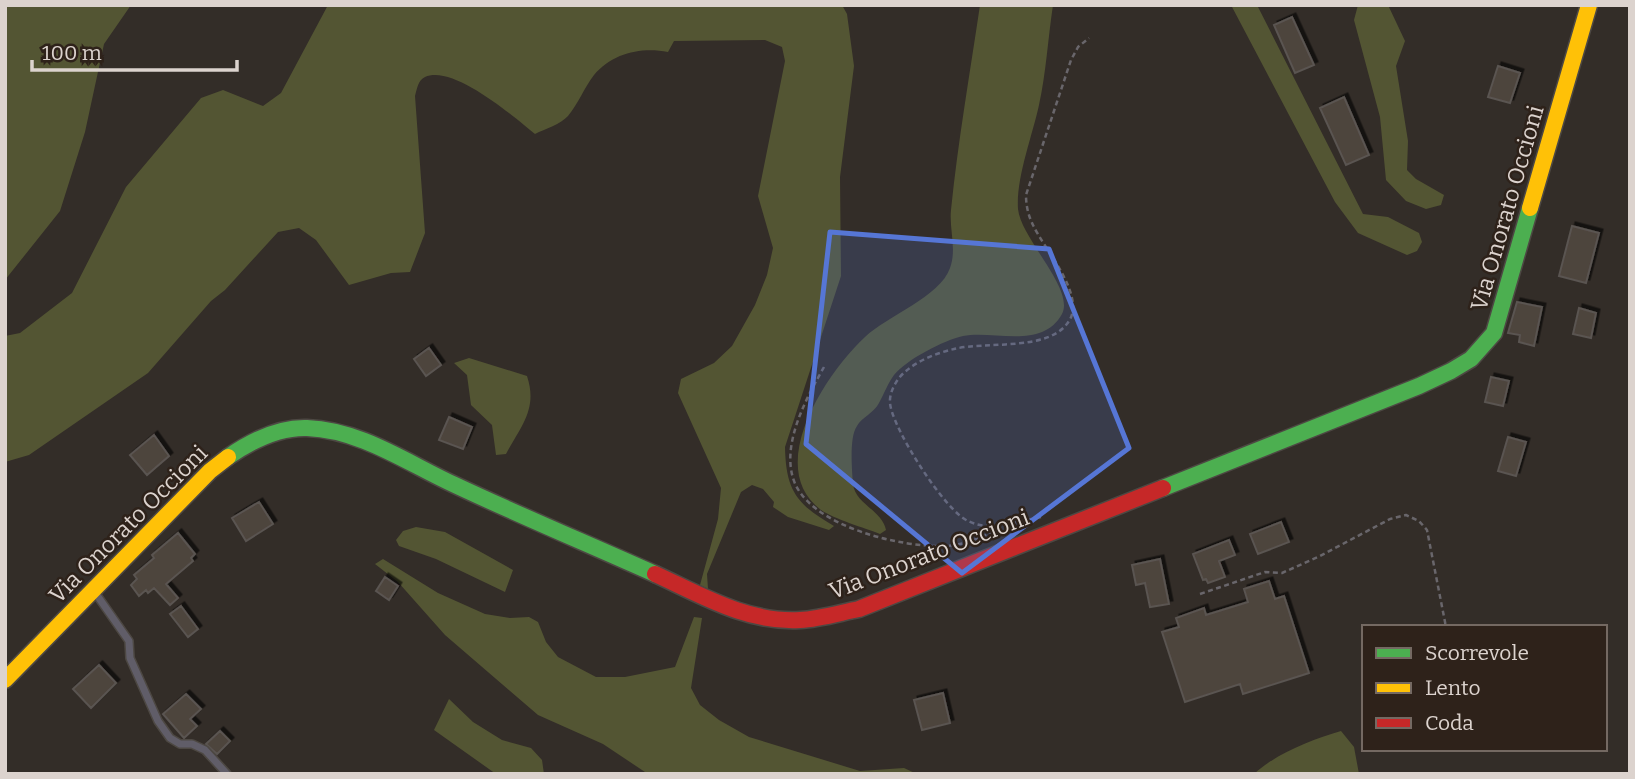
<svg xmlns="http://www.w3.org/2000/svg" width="1635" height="779" font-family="Bitter,serif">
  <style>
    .green { fill: #535533 }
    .building { fill: #4e443d; stroke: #5a5451; stroke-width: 2; filter: url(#shadow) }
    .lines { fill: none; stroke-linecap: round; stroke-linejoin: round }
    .lane-casing { stroke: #4d4843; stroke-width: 10 }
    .fast-casing { stroke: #4d4843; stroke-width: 19 }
    .slow-casing { stroke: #4d4843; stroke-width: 19 }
    .jam-casing { stroke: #4d4843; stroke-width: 19 }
    .path { stroke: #69666b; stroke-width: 2.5; stroke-dasharray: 5 3.5; stroke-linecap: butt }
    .lane { stroke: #605d68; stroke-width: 7 }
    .fast { stroke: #4caf50; stroke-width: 16 }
    .slow { stroke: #ffc107; stroke-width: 16 }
    .jam { stroke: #c62828; stroke-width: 16 }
    .marked { fill: #5676d5; fill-opacity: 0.2; stroke: #5676d5; stroke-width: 5; stroke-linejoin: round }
    .labels { text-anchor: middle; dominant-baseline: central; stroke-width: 5; stroke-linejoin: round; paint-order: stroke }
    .street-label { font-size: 23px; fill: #dcd3ce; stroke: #2e221a }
  </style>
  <defs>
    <filter id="shadow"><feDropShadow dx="3.5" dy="-3.5" stdDeviation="0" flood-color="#0009"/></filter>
  </defs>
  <rect width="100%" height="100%" fill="#332d28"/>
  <!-- green -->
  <path class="green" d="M 5,5 L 131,5 L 104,44 L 85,132 L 60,211 L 5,280 Z
    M 328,5 L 842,5 L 847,14 L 854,66 L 840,177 L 841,276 L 785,447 C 786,490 796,504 834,526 L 829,530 L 788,517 L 773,507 L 774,502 L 763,489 L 752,485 L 741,492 L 707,574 L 708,589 L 700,585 L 718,519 L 721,488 L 678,393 L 681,379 L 714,363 L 732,346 L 755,305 L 767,275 L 773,248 L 758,196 L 785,61 L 782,47 L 765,40 L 674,41 L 668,52 C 641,47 613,53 594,75 C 584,88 578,104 568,116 C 561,124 545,129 535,134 C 514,117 453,64 425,77 C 418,80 417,89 415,96 L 425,233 L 410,272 L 391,273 L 349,285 L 316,240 L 299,228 L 278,232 L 225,290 L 211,301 L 148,373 L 29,455 L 5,462 L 5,336 L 20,333 L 72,293 L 126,187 L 201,98 L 223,90 L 263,106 L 281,93 Z
    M 980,5 L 1053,5 C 1048,38 1046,73 1039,105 C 1032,137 1016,178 1018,209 C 1021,239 1075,289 1062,314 C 1042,350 994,330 963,336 C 944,340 906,360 894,375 C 888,383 884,394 879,403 C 874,413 862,417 857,426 C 849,437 852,470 853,484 C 855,504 882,510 886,530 L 880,534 C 865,528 834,519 821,510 C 763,467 827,372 865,337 C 887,316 940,297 950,268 C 957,249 949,229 951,210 C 958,141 970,73 980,5 Z
    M 1231,5 L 1257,5 L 1363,214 L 1388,217 L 1419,233 L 1422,242 L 1417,251 L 1407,255 L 1358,233 L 1335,202 Z
    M 1358,5 L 1388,5 L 1405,41 L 1396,66 L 1408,141 L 1407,170 L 1416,179 L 1444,195 L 1441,205 L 1426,209 L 1406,201 L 1386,180 L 1380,117 L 1354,20 Z
    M 469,358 L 527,376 C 538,409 521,426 506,454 L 496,455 L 492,425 L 471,405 L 467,375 L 454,363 Z
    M 416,527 L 445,532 L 513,570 L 505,592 L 436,559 L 399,546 L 396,540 L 403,531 Z
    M 383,559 L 438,593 L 485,614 L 510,618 L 529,617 L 538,622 L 546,642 L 558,657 L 596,677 L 625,677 L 675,667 L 694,617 L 702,618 L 691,688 L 700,705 L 719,720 L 749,737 L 860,771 L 904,768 L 917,774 L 648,774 L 603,744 L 538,715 L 445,635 L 398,582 L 375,564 Z
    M 449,699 L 473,722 L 502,740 L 531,748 L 542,760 L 544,774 L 496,774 L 434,730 Z
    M 1341,731 L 1354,747 L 1359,774 L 1254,774 C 1277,753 1311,740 1341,731 Z"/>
  <!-- building -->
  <path class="building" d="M 1292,17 L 1314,65 L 1295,73 L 1274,25 Z
    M 1498,66 L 1520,73 L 1510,103 L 1488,97 Z
    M 1344,97 L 1369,155 L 1346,165 L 1320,108 Z
    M 1572,226 L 1599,233 L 1586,283 L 1559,276 Z
    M 1517,302 L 1542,307 L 1534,346 L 1519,342 L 1520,335 L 1508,333 Z
    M 1579,308 L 1596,313 L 1591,338 L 1573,334 Z
    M 429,348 L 441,365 L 426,376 L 414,359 Z
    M 1491,377 L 1509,381 L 1503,406 L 1485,402 Z
    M 449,417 L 472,427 L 463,449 L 439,440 Z
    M 154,435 L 169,456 L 147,475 L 130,455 Z
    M 1508,437 L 1526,442 L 1516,476 L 1498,471 Z
    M 259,502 L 273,524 L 246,541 L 232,518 Z
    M 1281,522 L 1289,542 L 1258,554 L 1250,534 Z
    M 178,533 L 195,554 L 191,558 L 193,561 L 166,584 L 178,598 L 170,605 L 154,588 L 148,593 L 146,590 L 139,596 L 131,585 L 137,579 L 134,575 L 154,558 L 152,555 Z
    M 1229,540 L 1235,555 L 1219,561 L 1225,577 L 1208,583 L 1206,579 L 1203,580 L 1193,554 Z
    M 1160,559 L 1169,604 L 1150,607 L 1145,583 L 1136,585 L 1132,565 Z
    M 385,577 L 398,586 L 389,600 L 376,591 Z
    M 1269,581 L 1275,599 L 1284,596 L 1309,673 L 1243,694 L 1240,684 L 1185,702 L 1162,632 L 1179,627 L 1176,618 L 1204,608 L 1206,615 L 1248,602 L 1244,589 Z
    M 181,606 L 198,629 L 188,637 L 170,614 Z
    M 99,665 L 116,683 L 91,708 L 73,689 Z
    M 943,693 L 950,723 L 922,730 L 914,700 Z
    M 186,694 L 201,709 L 190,719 L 197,726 L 184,738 L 163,714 Z
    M 220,731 L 230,741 L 217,754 L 206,744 Z"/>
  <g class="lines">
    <defs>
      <path id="lane" d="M 94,591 L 129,641 L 130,658 L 158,721 L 170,738 L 180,744 L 192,744 L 205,750 L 227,774"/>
      <path id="fast" d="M 228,457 C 251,441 278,427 307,428 C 361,430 407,463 455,485 C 521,516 588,544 655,574
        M 1163,488 L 1419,386 L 1451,371 L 1471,359 L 1494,333 L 1530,208"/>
      <path id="slow" d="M 1530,208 L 1589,5
        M 5,680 L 210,471 L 228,457"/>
      <path id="jam" d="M 655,574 C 701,595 747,623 800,620 C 820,619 839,613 859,609 L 1163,488"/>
    </defs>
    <!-- lane casing -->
    <use href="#lane" class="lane-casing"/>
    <!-- fast casing -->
    <use href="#fast" class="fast-casing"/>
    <!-- slow casing -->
    <use href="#slow" class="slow-casing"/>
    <!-- jam casing -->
    <use href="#jam" class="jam-casing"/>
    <!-- path -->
    <path class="path" d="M 824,367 C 807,397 782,442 793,478 C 807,526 902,548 946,546 C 966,545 984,536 1002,528
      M 1041,517 C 1016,521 993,533 968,521 C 945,511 892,428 890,403 C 889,392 897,378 906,371 C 919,360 937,353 954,349 C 986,341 1050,352 1069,321 C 1086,295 1044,249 1033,225 C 1028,215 1026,205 1026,195 L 1071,60 L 1078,47 L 1089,38
      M 1200,594 L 1265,572 L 1282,573 L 1320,556 L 1390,519 L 1406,515 L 1419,521 L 1427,530 L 1446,627"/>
    <!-- lane -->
    <use href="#lane" class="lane"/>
    <!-- fast -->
    <use href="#fast" class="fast"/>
    <!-- slow -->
    <use href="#slow" class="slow"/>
    <!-- jam -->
    <use href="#jam" class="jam"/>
  </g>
  <!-- marked area -->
  <path class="marked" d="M 830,232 L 1049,249 L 1129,448 L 962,573 L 806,444 Z"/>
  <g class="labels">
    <!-- street labels -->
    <g class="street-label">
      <text transform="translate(1507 208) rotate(-74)">Via Onorato Occioni</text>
      <text transform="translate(128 524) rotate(-45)">Via Onorato Occioni</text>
      <text transform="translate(929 554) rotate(-21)">Via Onorato Occioni</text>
    </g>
  </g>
  <!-- border -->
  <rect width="1635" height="779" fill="none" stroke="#dcd3ce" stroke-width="14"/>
  <!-- legend -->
  <rect x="1362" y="625" width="245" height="126" fill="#2e221a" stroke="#746962" stroke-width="2"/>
  <rect x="1376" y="648" width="35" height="10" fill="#4caf50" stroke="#746962" stroke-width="2"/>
  <text x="1425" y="660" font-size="21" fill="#dcd3ce">Scorrevole</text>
  <rect x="1376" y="683" width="35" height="10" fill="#ffc107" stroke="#746962" stroke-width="2"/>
  <text x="1425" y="695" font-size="21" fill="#dcd3ce">Lento</text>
  <rect x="1376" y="718" width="35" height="10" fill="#c62828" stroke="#746962" stroke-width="2"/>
  <text x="1425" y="730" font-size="21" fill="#dcd3ce">Coda</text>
  <!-- scale -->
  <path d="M32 60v10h205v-10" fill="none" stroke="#dcd3ce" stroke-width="3.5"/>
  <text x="42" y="60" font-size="21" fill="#dcd3ce" stroke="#2e221a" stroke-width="5" paint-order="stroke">100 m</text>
</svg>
